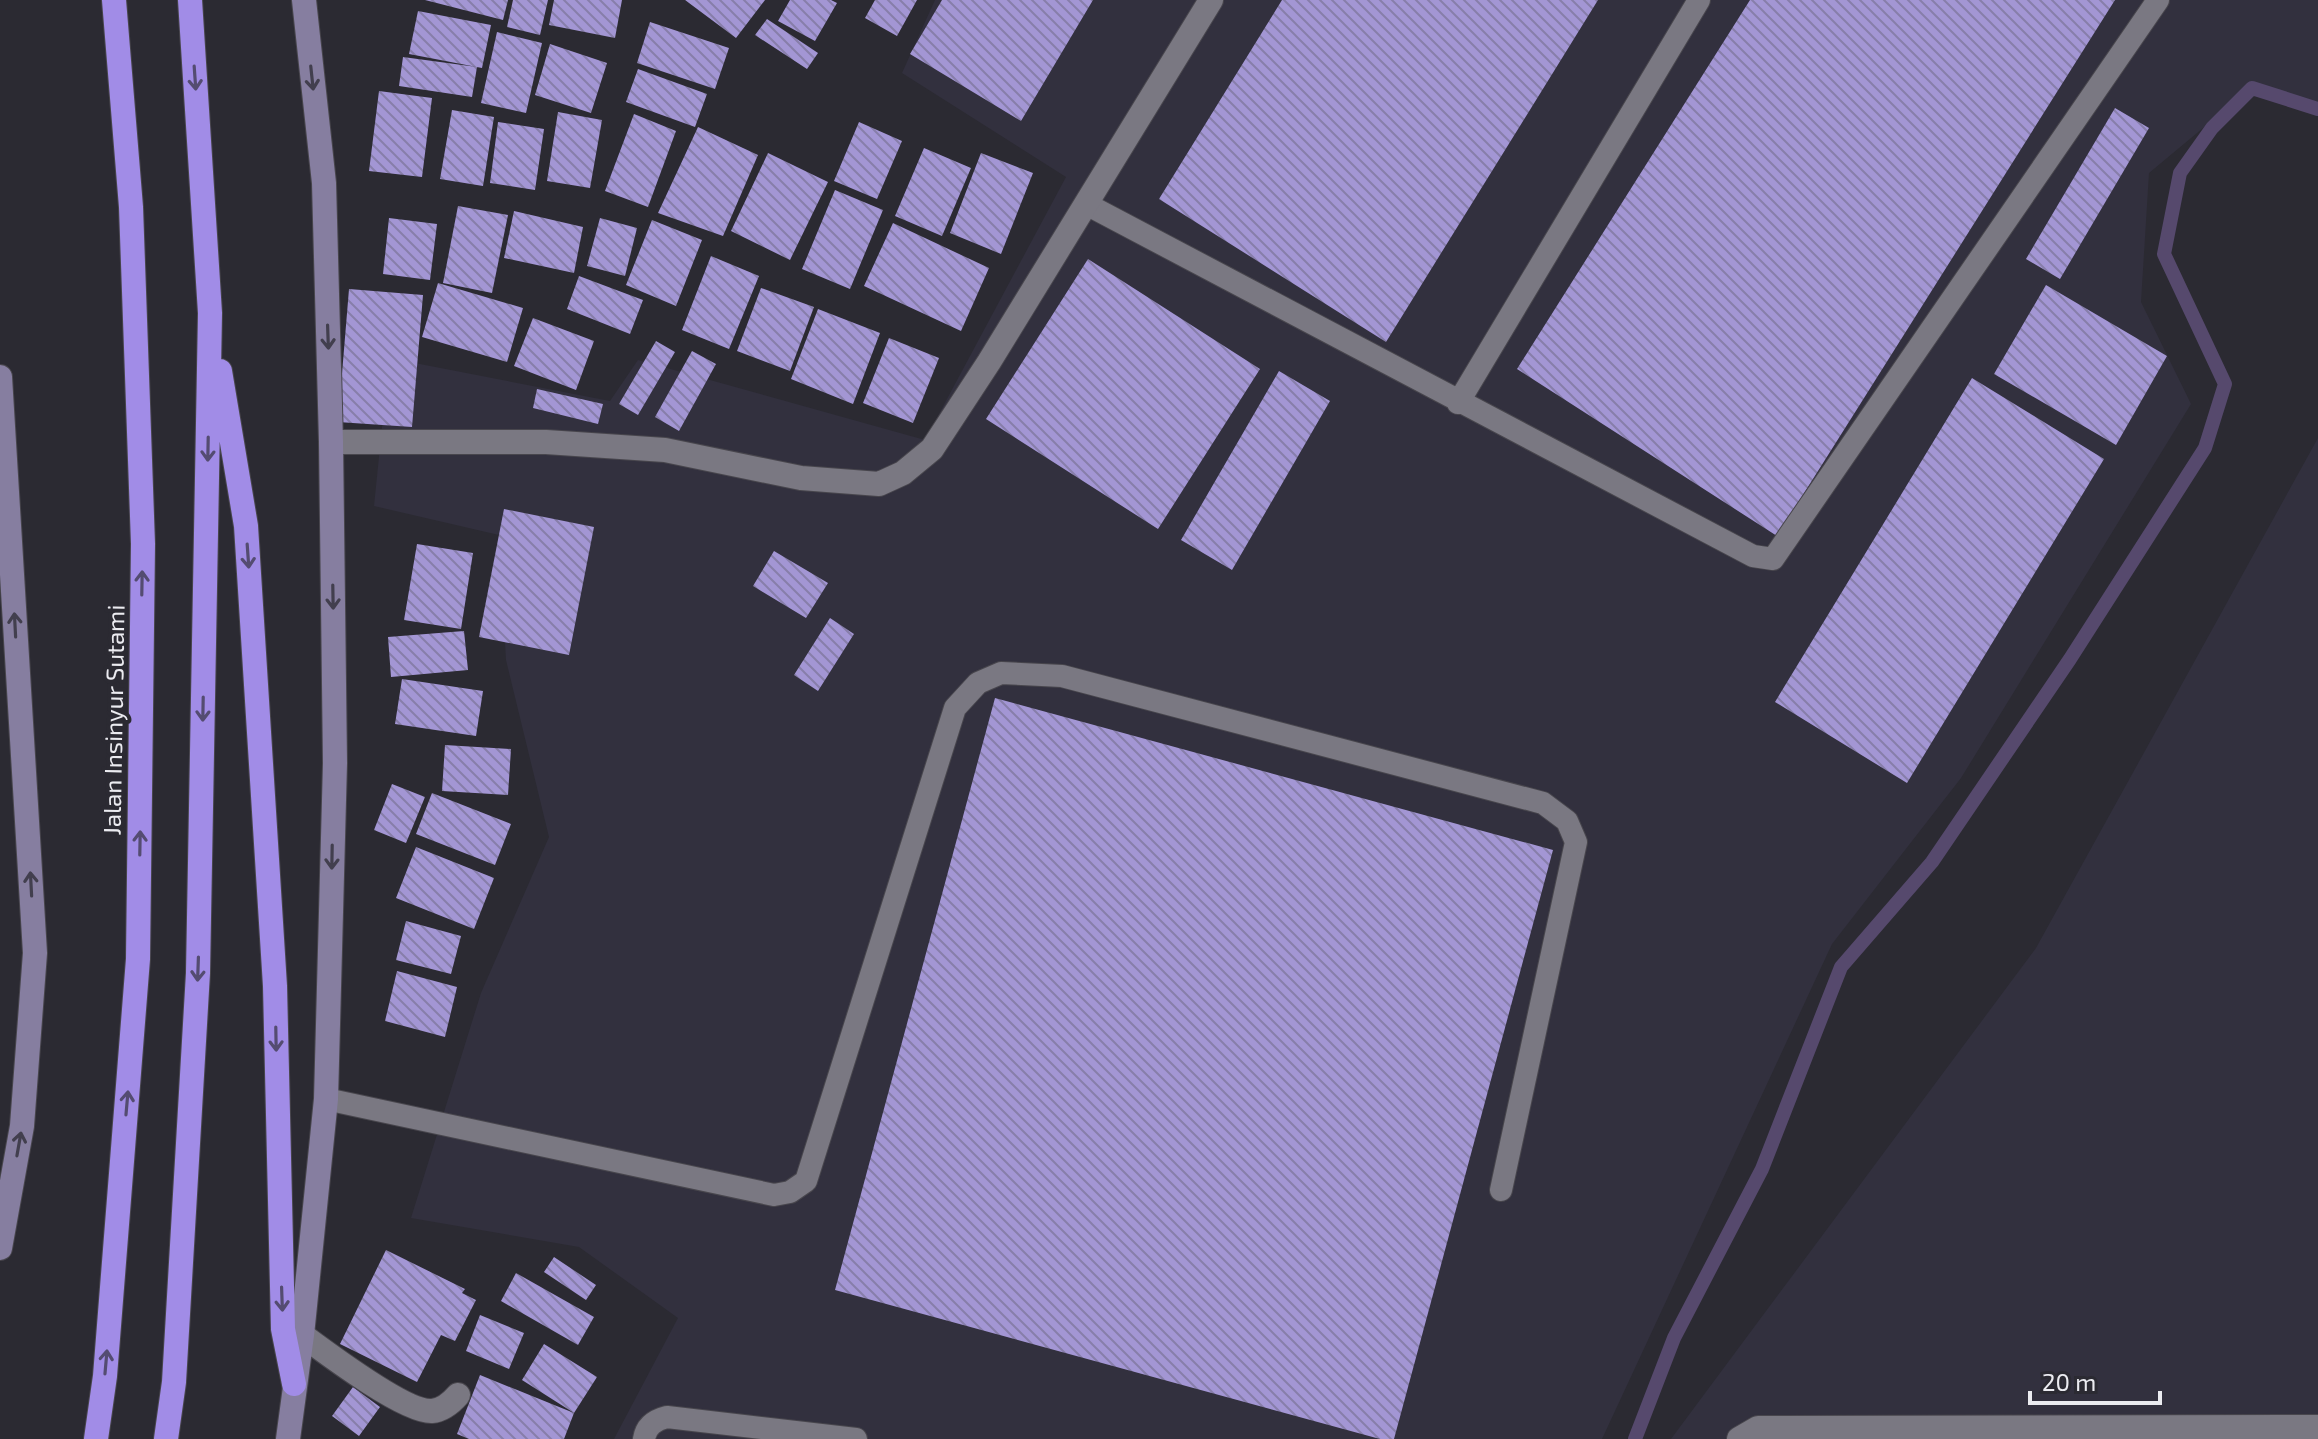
<svg xmlns="http://www.w3.org/2000/svg" width="2318" height="1439" font-family="'Exo 2',sans-serif">
  <style>
    .built { fill: #32303e }
    .lines { fill: none; stroke-linecap: round; stroke-linejoin: round }
    .stream { stroke: #56496d; stroke-width: 14 }
    .building { fill: url(#building-back-hatch) }
    .lane-casing { stroke: #48464d; stroke-width: 24 }
    .street-casing { stroke: #48464d; stroke-width: 26 }
    .secondary-casing { stroke: #48464d; stroke-width: 26 }
    .highway-casing { stroke: #48464d; stroke-width: 26 }
    .lane { stroke: #7a7882; stroke-width: 22 }
    .street { stroke: #7a7882; stroke-width: 24 }
    .secondary { stroke: #867ea0; stroke-width: 24 }
    .highway { stroke: #a18ce7; stroke-width: 24 }
    .oneway { stroke: #544c71 }
    .oneway2 { stroke: #423f4e }
    .labels { text-anchor: middle; dominant-baseline: central; stroke-width: 8; stroke-linejoin: round; paint-order: stroke }
    .street-label { font-size: 24px; fill: #ebebf0; stroke: #2b2a32 }
  </style>
  <defs>
    <pattern id="building-back-hatch" width="6" height="6" patternUnits="userSpaceOnUse" patternTransform="scale(2)"><rect width="6" height="6" fill="#a396d4"/><path d="M-1 5l2 2M0 0l6 6M5-1l2 2" fill="none" stroke="#877eaa"/></pattern>
  </defs>
  <rect width="100%" height="100%" fill="#2b2a32"/>
  <!-- built -->
  <path class="built" d="M 935,0 L 2318,0 L 2318,109 L 2251,88 L 2149,173 L 2141,302 L 2191,404 L 1961,778 L 1832,944 L 1602,1439 L 614,1439 L 678,1318 L 579,1247 L 411,1218 L 481,993 L 549,837 L 506,660 L 499,535 L 374,506 L 389,358 L 610,401 L 638,360 L 925,440 L 1066,177 L 902,73 Z
    M 2318,438 L 2318,1439 L 1671,1439 L 2036,948 Z"/>
  <g class="lines">
    <!-- stream -->
    <path class="stream" d="M 1635,1439 L 1674,1338 L 1762,1169 L 1841,967 L 1932,862 L 2070,659 L 2205,448 L 2225,384 L 2164,254 L 2180,173 L 2212,128 L 2252,88 L 2318,109"/>
  </g>
  <!-- building -->
  <path class="building" d="M 425,0 L 508,0 L 503,20 Z
    M 513,0 L 548,0 L 540,35 L 507,27 Z
    M 554,0 L 622,0 L 615,38 L 549,25 Z
    M 685,0 L 765,0 L 736,38 Z
    M 790,0 L 831,0 L 837,3 L 815,41 L 778,21 Z
    M 875,0 L 917,0 L 897,36 L 865,18 Z
    M 942,0 L 1093,0 L 1021,121 L 910,54 Z
    M 1282,0 L 1598,0 L 1386,342 L 1159,199 Z
    M 1750,0 L 2115,0 L 1777,536 L 1517,369 Z
    M 418,11 L 491,25 L 482,68 L 409,54 Z
    M 767,19 L 818,53 L 807,69 L 755,35 Z
    M 650,22 L 729,48 L 715,89 L 637,63 Z
    M 497,32 L 542,43 L 526,113 L 481,103 Z
    M 550,44 L 607,63 L 591,113 L 535,95 Z
    M 403,57 L 477,67 L 472,97 L 399,86 Z
    M 638,69 L 707,94 L 695,127 L 626,102 Z
    M 379,91 L 432,98 L 422,177 L 369,171 Z
    M 2115,108 L 2149,128 L 2060,279 L 2026,259 Z
    M 452,110 L 494,117 L 483,186 L 440,179 Z
    M 558,112 L 602,120 L 590,188 L 547,181 Z
    M 634,114 L 676,131 L 648,207 L 605,191 Z
    M 498,122 L 544,129 L 535,190 L 490,183 Z
    M 859,122 L 902,141 L 877,199 L 834,181 Z
    M 698,127 L 758,155 L 723,236 L 658,213 Z
    M 924,148 L 971,168 L 942,236 L 895,216 Z
    M 768,153 L 828,182 L 790,260 L 731,231 Z
    M 981,153 L 1033,173 L 1001,254 L 950,233 Z
    M 835,190 L 883,210 L 850,289 L 802,269 Z
    M 458,206 L 508,215 L 492,293 L 443,283 Z
    M 514,211 L 583,227 L 574,273 L 504,258 Z
    M 389,218 L 437,224 L 430,280 L 383,274 Z
    M 600,218 L 637,228 L 625,276 L 587,266 Z
    M 652,220 L 702,240 L 676,306 L 626,285 Z
    M 893,223 L 989,268 L 961,331 L 864,286 Z
    M 711,256 L 759,276 L 729,349 L 682,330 Z
    M 1088,259 L 1260,369 L 1158,529 L 986,419 Z
    M 579,276 L 643,300 L 630,334 L 567,309 Z
    M 438,283 L 523,308 L 507,362 L 422,337 Z
    M 2046,285 L 2167,356 L 2116,445 L 1994,374 Z
    M 761,288 L 814,307 L 790,371 L 737,351 Z
    M 349,289 L 423,295 L 412,427 L 338,422 Z
    M 818,309 L 880,333 L 853,404 L 791,379 Z
    M 533,318 L 594,341 L 576,390 L 514,366 Z
    M 889,338 L 939,358 L 913,423 L 863,403 Z
    M 656,341 L 675,352 L 638,415 L 619,404 Z
    M 692,351 L 716,364 L 679,431 L 655,417 Z
    M 1279,371 L 1330,401 L 1232,570 L 1181,540 Z
    M 1972,378 L 2104,459 L 1907,783 L 1775,702 Z
    M 537,389 L 603,404 L 598,424 L 533,408 Z
    M 504,509 L 594,527 L 569,655 L 479,637 Z
    M 417,544 L 473,553 L 461,629 L 404,620 Z
    M 774,551 L 828,583 L 806,618 L 753,586 Z
    M 830,618 L 854,634 L 818,691 L 794,675 Z
    M 464,631 L 468,670 L 391,677 L 388,637 Z
    M 402,679 L 483,691 L 476,736 L 395,724 Z
    M 995,698 L 1553,850 L 1394,1439 L 1380,1439 L 835,1290 Z
    M 445,745 L 511,749 L 508,795 L 442,791 Z
    M 392,784 L 425,797 L 406,843 L 374,830 Z
    M 432,793 L 511,824 L 495,865 L 416,834 Z
    M 416,847 L 494,878 L 474,929 L 396,898 Z
    M 406,921 L 461,936 L 451,974 L 396,960 Z
    M 397,971 L 457,987 L 445,1037 L 385,1021 Z
    M 386,1250 L 465,1289 L 462,1293 L 476,1300 L 455,1341 L 441,1335 L 417,1382 L 340,1344 Z
    M 554,1257 L 596,1285 L 586,1300 L 544,1272 Z
    M 516,1273 L 594,1317 L 578,1345 L 501,1301 Z
    M 480,1315 L 524,1333 L 509,1369 L 466,1351 Z
    M 544,1344 L 597,1377 L 574,1413 L 564,1439 L 469,1439 L 457,1434 L 480,1375 L 574,1413 L 522,1380 Z
    M 353,1387 L 380,1407 L 359,1436 L 332,1416 Z"/>
  <g class="lines">
    <defs>
      <path id="lane" d="M 1088,205 L 1753,556 L 1773,559 L 2158,0
        M 1458,403 L 1699,0
        M 326,1099 L 774,1195 L 790,1192 L 806,1181 L 955,708 L 978,683 L 1001,673 L 1062,676 L 1543,803 L 1567,821 L 1576,842 L 1501,1190
        M 644,1439 C 646,1426 655,1420 667,1417 L 856,1439"/>
      <path id="street" d="M 331,442 L 546,442 L 665,450 L 801,478 L 879,484 L 903,473 L 932,449 L 989,362 L 1211,0
        M 302,1335 C 325,1352 406,1413 432,1411 C 443,1410 451,1403 458,1395
        M 1739,1439 L 1758,1428 L 2318,1427"/>
      <path id="secondary" d="M 0,377 L 35,953 L 22,1126 L 0,1248
        M 288,1439 L 302,1335 L 326,1099 L 335,763 L 331,442 L 324,183 L 304,0"/>
      <path id="highway" d="M 220,371 L 246,526 L 275,986 L 283,1329 L 294,1384
        M 96,1439 L 105,1376 L 138,959 L 143,544 L 131,207 L 114,0
        M 166,1439 L 174,1382 L 198,973 L 210,313 L 190,0"/>
    </defs>
    <!-- lane casing -->
    <use href="#lane" class="lane-casing"/>
    <!-- street casing -->
    <use href="#street" class="street-casing"/>
    <!-- secondary casing -->
    <use href="#secondary" class="secondary-casing"/>
    <!-- highway casing -->
    <use href="#highway" class="highway-casing"/>
    <!-- lane -->
    <use href="#lane" class="lane"/>
    <!-- street -->
    <use href="#street" class="street"/>
    <!-- secondary -->
    <use href="#secondary" class="secondary"/>
    <!-- highway -->
    <use href="#highway" class="highway"/>
  </g>
  <!-- one-way arrows -->
  <defs><path id="oneway-shaft" d="M-6 0H5M1.5-3L5.5 0L1.5 3" fill="none" stroke-width="1.6" stroke-linecap="round" stroke-linejoin="round" transform="scale(2)"/></defs>
  <g class="oneway">
    <use href="#oneway-shaft" transform="translate(195 78) rotate(86)"/>
    <use href="#oneway-shaft" transform="translate(208 449) rotate(91)"/>
    <use href="#oneway-shaft" transform="translate(248 556) rotate(86)"/>
    <use href="#oneway-shaft" transform="translate(142 583) rotate(-89)"/>
    <use href="#oneway-shaft" transform="translate(203 709) rotate(91)"/>
    <use href="#oneway-shaft" transform="translate(140 843) rotate(-89)"/>
    <use href="#oneway-shaft" transform="translate(198 969) rotate(92)"/>
    <use href="#oneway-shaft" transform="translate(276 1039) rotate(89)"/>
    <use href="#oneway-shaft" transform="translate(127 1103) rotate(-85)"/>
    <use href="#oneway-shaft" transform="translate(282 1299) rotate(88)"/>
    <use href="#oneway-shaft" transform="translate(106 1362) rotate(-85)"/>
  </g>
  <g class="oneway2">
    <use href="#oneway-shaft" transform="translate(312 78) rotate(84)"/>
    <use href="#oneway-shaft" transform="translate(328 337) rotate(88)"/>
    <use href="#oneway-shaft" transform="translate(333 597) rotate(89)"/>
    <use href="#oneway-shaft" transform="translate(15 625) rotate(-93)"/>
    <use href="#oneway-shaft" transform="translate(332 857) rotate(91)"/>
    <use href="#oneway-shaft" transform="translate(31 884) rotate(-93)"/>
    <use href="#oneway-shaft" transform="translate(19 1144) rotate(-80)"/>
  </g>
  <g class="labels">
    <!-- street labels -->
    <g class="street-label">
      <text transform="translate(113 720) rotate(-89)">Jalan Insinyur Sutami</text>
    </g>
  </g>
  <!-- scale -->
  <path d="M2030 1391v12h130v-12" fill="none" stroke="#ebebf0" stroke-width="4"/>
  <text x="2042" y="1391" font-size="24" fill="#ebebf0" stroke="#2b2a32" stroke-width="6" paint-order="stroke">20 m</text>
</svg>
